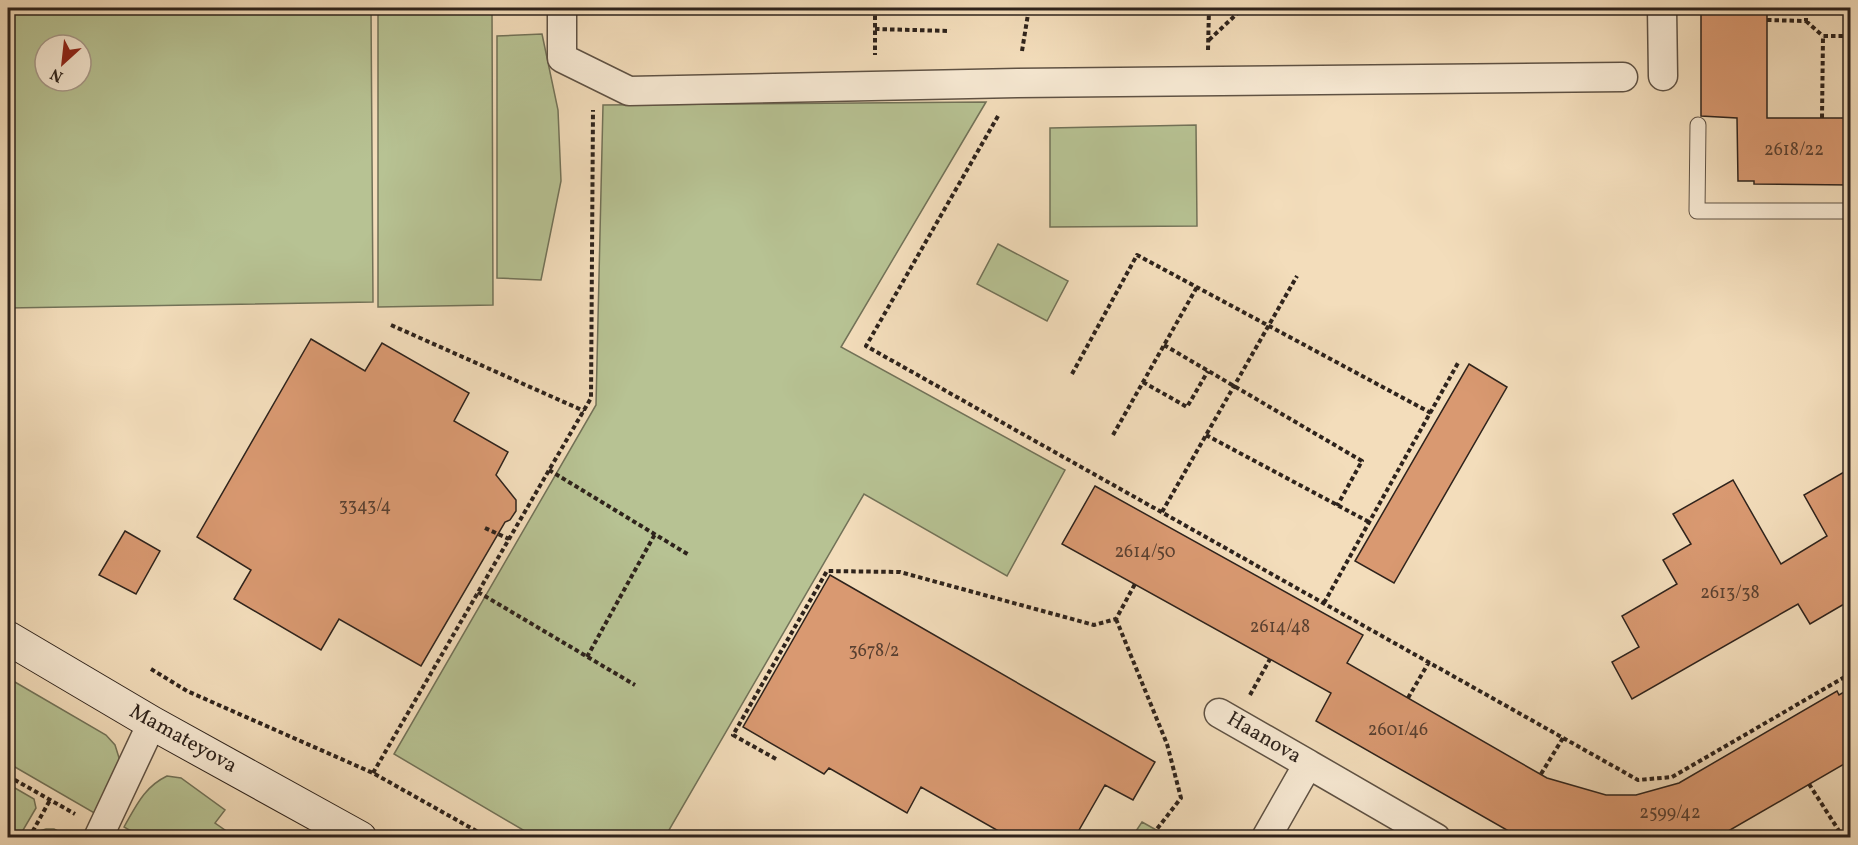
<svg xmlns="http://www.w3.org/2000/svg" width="1858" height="845" font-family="Vollkorn,serif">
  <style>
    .green { fill: #b7c293; stroke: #727258; stroke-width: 1.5; fill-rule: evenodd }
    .building { fill: #d99971; stroke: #2e231c; stroke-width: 1.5 }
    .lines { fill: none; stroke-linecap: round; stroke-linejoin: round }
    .lane-casing { stroke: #5f5244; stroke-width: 17 }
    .street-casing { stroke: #5f5244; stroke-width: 31 }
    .secondary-casing { stroke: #2e231c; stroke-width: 35 }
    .path { stroke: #2e231c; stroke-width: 4; stroke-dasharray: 4.5 3; stroke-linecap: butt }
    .lane { stroke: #f7e9d3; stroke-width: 15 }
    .street { stroke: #f7e9d3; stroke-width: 28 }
    .secondary { stroke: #f7e9d3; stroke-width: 33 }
    .labels { text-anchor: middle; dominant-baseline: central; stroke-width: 4.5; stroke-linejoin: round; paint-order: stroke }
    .number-label { font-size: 18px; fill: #594031 }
    .street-label { font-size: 21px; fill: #2e231c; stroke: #f7e9d3 }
  </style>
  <rect width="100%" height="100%" fill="#f3ddbb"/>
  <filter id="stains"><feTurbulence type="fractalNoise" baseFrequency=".00333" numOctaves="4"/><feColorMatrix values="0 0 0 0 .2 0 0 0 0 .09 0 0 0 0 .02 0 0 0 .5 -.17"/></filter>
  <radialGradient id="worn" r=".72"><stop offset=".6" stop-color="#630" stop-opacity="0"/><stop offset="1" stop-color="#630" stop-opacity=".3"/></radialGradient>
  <!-- green -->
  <path class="green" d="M 8,8 L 371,8 L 373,302 L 8,308 ZM 45,45 L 81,45 L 81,81 L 45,81 Z
    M 378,8 L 492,8 L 493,305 L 378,307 Z
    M 542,34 L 558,110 L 561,181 L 541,280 L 497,278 L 497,36 Z
    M 986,102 L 841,347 L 1065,470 L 1007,576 L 864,494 L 665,837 L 535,837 L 394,754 L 596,405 L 603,105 Z
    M 1196,125 L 1197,226 L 1050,227 L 1050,128 Z
    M 998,244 L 1068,281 L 1047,321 L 977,284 Z
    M 8,678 L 106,735 L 115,745 L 121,764 L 96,814 L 8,763 Z
    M 167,776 L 181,778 L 225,810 L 215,823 L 235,837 L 141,837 L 124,827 C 136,806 144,787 167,776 Z
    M 8,784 L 34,799 L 36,808 L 19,837 L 8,837 Z
    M 1142,822 L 1169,837 L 1132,837 Z
    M 46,829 L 54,829 L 70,837 L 36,837 L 40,831 Z"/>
  <!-- building -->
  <path class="building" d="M 1701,8 L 1767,8 L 1767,118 L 1851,118 L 1851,185 L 1754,184 L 1754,181 L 1738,181 L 1737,118 L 1701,116 Z
    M 311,339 L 365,371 L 382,343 L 469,393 L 454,421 L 508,452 L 496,475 L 516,500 L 516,511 L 510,520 L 505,522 L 421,666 L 339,619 L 321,650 L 234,599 L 251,570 L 197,537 Z
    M 1469,364 L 1507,387 L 1394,583 L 1355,561 Z
    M 1851,468 L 1851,600 L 1810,624 L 1798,604 L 1632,699 L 1612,662 L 1639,647 L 1622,616 L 1677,584 L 1663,560 L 1691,544 L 1673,514 L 1733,480 L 1781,564 L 1827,536 L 1804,495 Z
    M 1095,486 L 1363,635 L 1347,663 L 1547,778 L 1606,795 L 1636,795 L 1679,783 L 1837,691 L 1839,695 L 1851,688 L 1851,760 L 1718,837 L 1519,837 L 1316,721 L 1331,693 L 1062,544 Z
    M 125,531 L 160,551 L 136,594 L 99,575 Z
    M 830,575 L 1155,762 L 1133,800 L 1105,785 L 1075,837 L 1009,837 L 921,787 L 907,813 L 829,768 L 824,774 L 743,727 Z"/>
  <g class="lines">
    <defs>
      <path id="lane" d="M 1698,125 L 1697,211 L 1850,211"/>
      <path id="street" d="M 562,8 L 562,58 L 629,91 L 1017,83 L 1623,77
        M 1662,8 L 1663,76
        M 1219,713 L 1308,764 L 1266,838
        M 1308,764 L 1436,838
        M 98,838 L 152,723"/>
      <path id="secondary" d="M 8,638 L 152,723 L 360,838"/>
    </defs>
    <!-- lane casing -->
    <use href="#lane" class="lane-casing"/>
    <!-- street casing -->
    <use href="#street" class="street-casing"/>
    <!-- secondary casing -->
    <use href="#secondary" class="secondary-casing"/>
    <!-- path -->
    <path class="path" d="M 875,8 L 875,55
      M 1767,20 L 1806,21 L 1806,8
      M 1806,21 L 1823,36
      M 875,29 L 950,31
      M 1209,40 L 1243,8
      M 1208,50 L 1209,8
      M 1022,51 L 1029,8
      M 998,116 L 866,346 L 1638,780 L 1672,777 L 1850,674
      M 1822,118 L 1823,36 L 1850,36
      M 391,325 L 584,411
      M 1164,345 L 1362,461 L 1337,506
      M 1072,374 L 1137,255 L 1431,413
      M 1143,382 L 1187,407 L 1208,371
      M 1113,435 L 1197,287
      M 1206,435 L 1369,522
      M 549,470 L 689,555
      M 1162,512 L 1297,276
      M 485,528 L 509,539
      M 478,592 L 635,685
      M 1324,603 L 1458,363
      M 1116,619 L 1167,744 L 1181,798 L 1150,838
      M 587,657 L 655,534
      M 151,669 L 187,691 L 373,773 L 487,837
      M 1250,695 L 1270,659
      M 1408,698 L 1429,662
      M 776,759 L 733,735 L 827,571 L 900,572 L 1094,625 L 1116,619 L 1135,584
      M 373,773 L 591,398 L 593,110
      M 1541,774 L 1563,738
      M 8,776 L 75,814
      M 1809,784 L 1841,834
      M 29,838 L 50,800"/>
    <!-- lane -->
    <use href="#lane" class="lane"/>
    <!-- street -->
    <use href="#street" class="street"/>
    <!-- secondary -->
    <use href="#secondary" class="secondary"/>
  </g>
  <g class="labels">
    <!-- number labels -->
    <g class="number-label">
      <text x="1794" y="150">2618/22</text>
      <text x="365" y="506">3343/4</text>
      <text x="1145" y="552">2614/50</text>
      <text x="1730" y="593">2613/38</text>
      <text x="1280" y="627">2614/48</text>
      <text x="874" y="651">3678/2</text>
      <text x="1398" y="730">2601/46</text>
      <text x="1670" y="813">2599/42</text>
    </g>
    <!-- street labels -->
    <g class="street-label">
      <text transform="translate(1264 738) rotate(30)">Haanova</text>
      <text transform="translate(183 739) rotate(29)">Mamateyova</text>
    </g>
  </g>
  <!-- margin -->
  <rect width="1858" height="845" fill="none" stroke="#f3ddbb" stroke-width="30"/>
  <rect x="9" y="9" width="1840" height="827" fill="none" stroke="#2e231c" stroke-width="3"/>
  <rect x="15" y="15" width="1828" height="815" fill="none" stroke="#2e231c" stroke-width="1.5"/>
  <!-- north arrow -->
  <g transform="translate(63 63) rotate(207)"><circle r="28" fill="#f7e9d3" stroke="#a79a8a" stroke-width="1.5"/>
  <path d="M0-4.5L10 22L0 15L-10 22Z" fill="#8f2418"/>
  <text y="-9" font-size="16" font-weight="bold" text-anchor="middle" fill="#2e231c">N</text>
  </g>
  <rect width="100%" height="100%" filter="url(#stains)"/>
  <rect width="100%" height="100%" fill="url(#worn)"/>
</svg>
